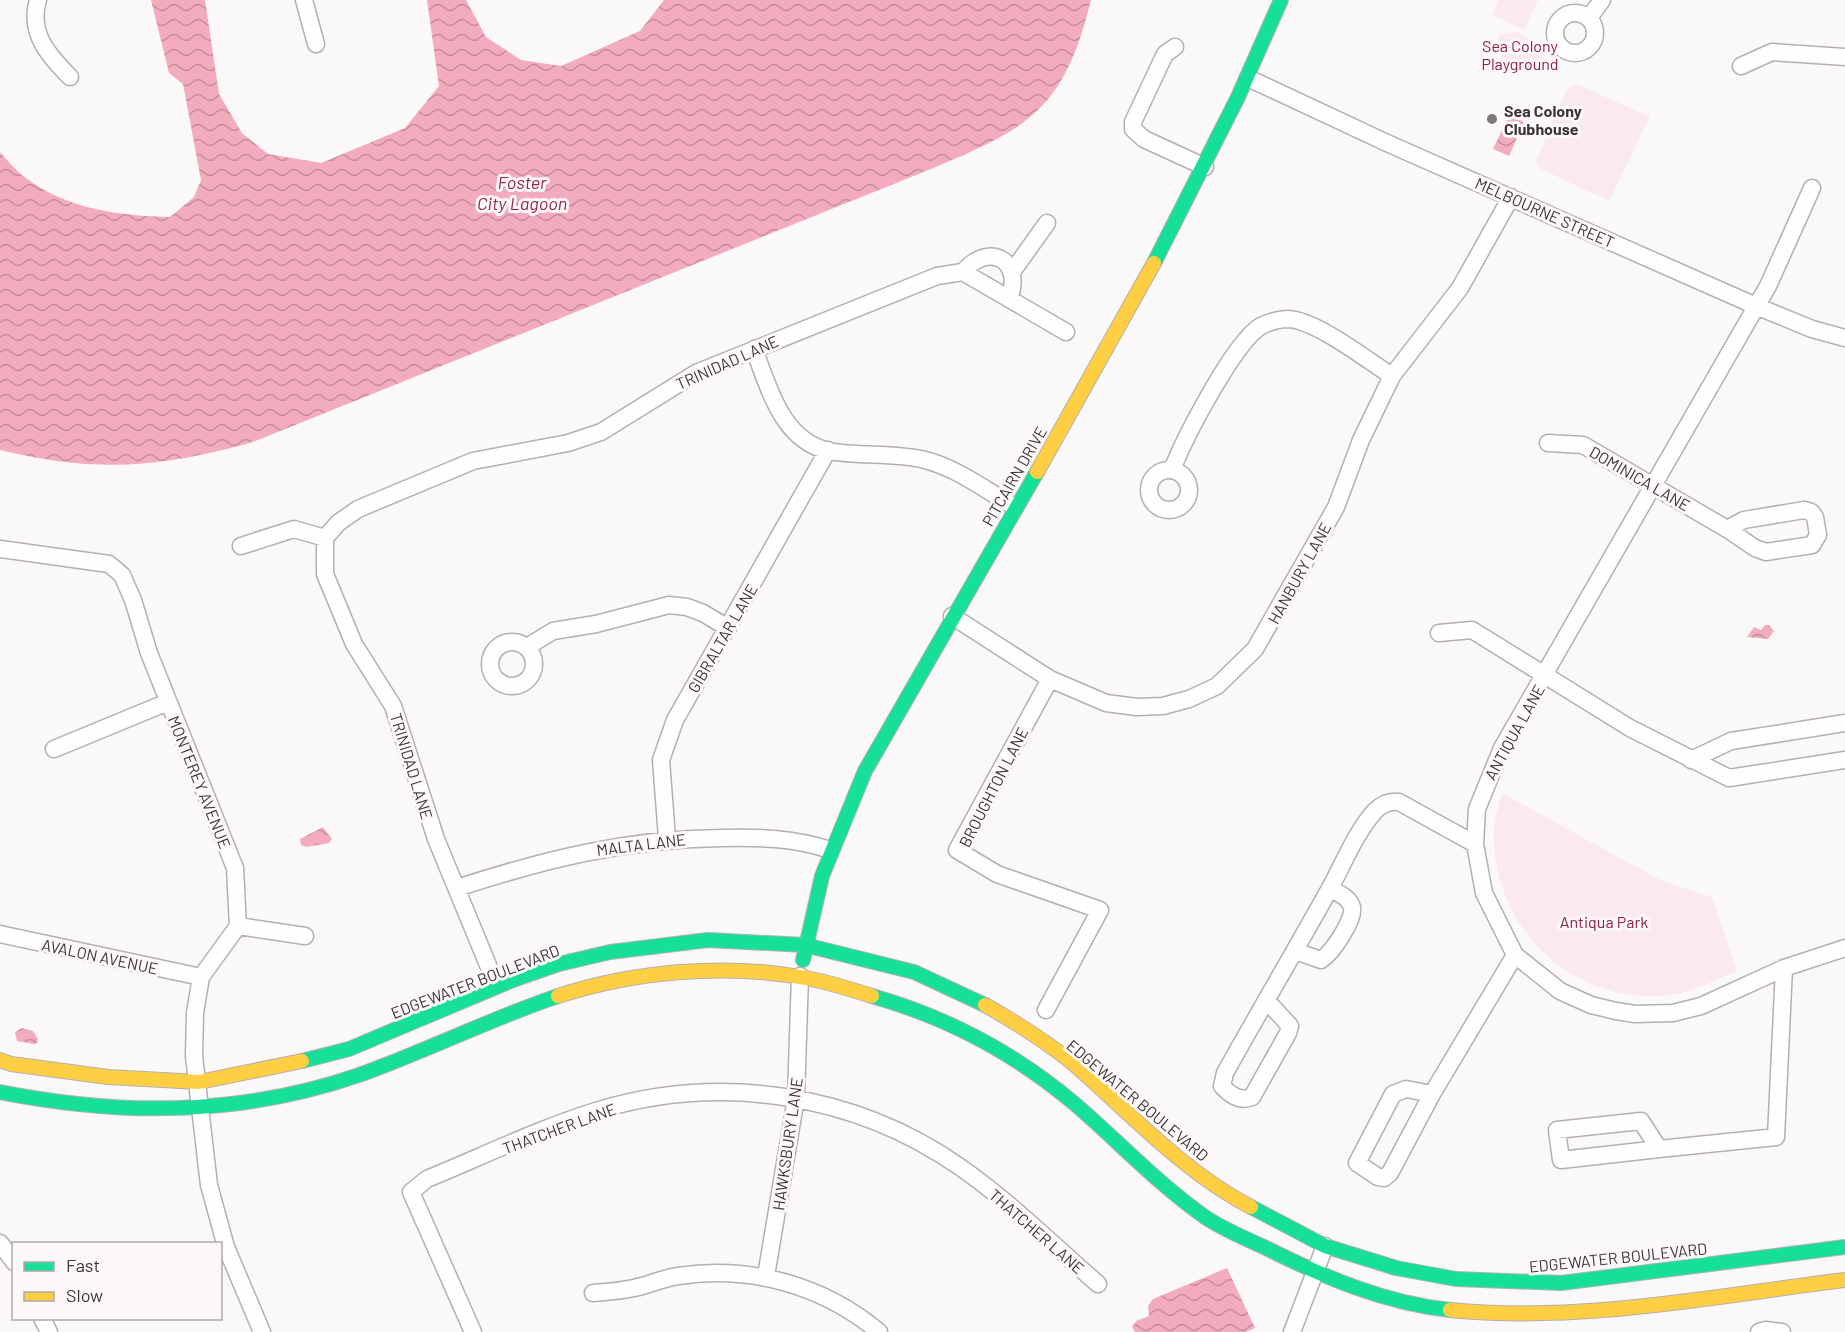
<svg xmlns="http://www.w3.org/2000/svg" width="1845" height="1332" font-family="Barlow,sans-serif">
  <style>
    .park { fill: #fbeaed }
    .water { fill: url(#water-waves) }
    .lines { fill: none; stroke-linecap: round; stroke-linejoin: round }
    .street-casing { stroke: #b5afb1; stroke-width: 19 }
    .fast-casing { stroke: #b5afb1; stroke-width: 16 }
    .slow-casing { stroke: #b5afb1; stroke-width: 16 }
    .street { stroke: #fefefe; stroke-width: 16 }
    .fast { stroke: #16e098; stroke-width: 14 }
    .slow { stroke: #ffcf43; stroke-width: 14 }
    .poi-dot { fill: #80797a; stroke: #fcf7f8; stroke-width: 2 }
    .labels { text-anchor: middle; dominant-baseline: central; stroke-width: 6; stroke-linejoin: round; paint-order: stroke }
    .park-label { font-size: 16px; fill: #901d46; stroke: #fcf7f8 }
    .poi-label { font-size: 16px; font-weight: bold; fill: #3e3436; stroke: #fcf7f8; text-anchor: start }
    .street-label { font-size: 16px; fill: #3e3436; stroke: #fcf7f8 }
    .water-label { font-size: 18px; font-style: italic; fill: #95234a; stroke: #fcf7f8 }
  </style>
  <defs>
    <pattern id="water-waves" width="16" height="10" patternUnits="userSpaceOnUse" patternTransform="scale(1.5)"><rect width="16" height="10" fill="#f3acbd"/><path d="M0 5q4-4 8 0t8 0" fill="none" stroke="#c68d9a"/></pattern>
  </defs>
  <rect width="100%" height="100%" fill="#fbf8f9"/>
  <!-- park -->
  <path class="park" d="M 1498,0 L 1538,0 L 1524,30 L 1492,15 Z
    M 1518,32 L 1528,38 L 1542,60 L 1522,72 L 1509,68 L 1496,46 L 1499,35 Z
    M 1577,84 L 1650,117 L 1609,201 L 1539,168 L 1536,161 L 1567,89 Z
    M 1502,793 L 1662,881 L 1712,897 L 1737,971 C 1712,982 1686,995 1659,996 C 1566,1000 1493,925 1494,833 C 1494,819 1499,806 1502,793 Z"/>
  <!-- water -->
  <path class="water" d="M 151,0 L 205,0 L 219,94 L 242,133 L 268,154 L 321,163 L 405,128 L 439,86 L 427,0 L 466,0 L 486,37 L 521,60 L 561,66 L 640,31 L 664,0 L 1091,0 C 1063,113 1028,128 926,171 L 250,443 C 157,468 95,473 0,450 L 0,152 C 8,161 16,171 26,178 C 66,209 121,216 170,217 L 194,197 L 201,180 L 183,84 L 169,73 Z
    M 1509,115 L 1524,122 L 1509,156 L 1493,149 Z
    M 1765,625 L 1769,625 L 1774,631 L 1768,639 L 1747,637 L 1754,627 L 1761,630 Z
    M 323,827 L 332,839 L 329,843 L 306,847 L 301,845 L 300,839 Z
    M 22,1028 L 33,1031 L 38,1039 L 37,1043 L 34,1044 L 17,1041 L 15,1032 Z
    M 1227,1268 L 1255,1328 L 1246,1332 L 1135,1332 L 1132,1327 L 1136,1321 L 1149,1316 L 1148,1306 L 1153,1299 Z"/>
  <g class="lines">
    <defs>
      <path id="street" d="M 38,0 C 28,33 49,56 70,77
        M 304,0 L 316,44
        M1555 33a20 20 0 1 1 40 0a20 20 0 1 1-40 0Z
        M 1589,18 L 1602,0
        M 1175,47 L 1165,54 L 1133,122 L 1133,129 L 1144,139 L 1205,167
        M 1741,66 L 1772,52 L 1845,57
        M 1248,78 L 1387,143 L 1756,306 L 1812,329 L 1845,338
        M 1812,188 L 1768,286 L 1502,748 L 1477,809 L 1475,844 L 1484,893 L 1515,955 L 1560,991 L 1591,1005 L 1616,1011 L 1635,1014 L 1673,1013 L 1701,1006 L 1784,968 L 1845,948
        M 963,272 C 989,241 1024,260 1009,299
        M 1012,272 L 1047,223
        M 754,349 C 769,388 782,441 829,451 C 861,457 894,452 925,460 C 957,468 987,491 1015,507
        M 1548,443 L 1583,445 L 1727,529 L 1755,548 L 1766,552 L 1812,545 L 1818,535 L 1815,517 L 1811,512 L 1804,510 L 1744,520 L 1727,529
        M1149 490a20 20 0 1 1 40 0a20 20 0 1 1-40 0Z
        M 1172,470 C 1184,439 1234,342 1261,326 C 1269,322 1279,319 1288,319 C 1316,320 1367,360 1392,376
        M 325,538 L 325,574 L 354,644 L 393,706 L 436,839 L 488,965
        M 241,546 L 294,529 L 325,538 L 338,523 L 358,509 L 473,461 L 568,443 L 601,432 L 696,373 L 937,276 L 963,272 L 1066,332
        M 0,549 L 109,564 L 122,575 L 133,600 L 149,653 L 235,868 L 238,926 L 201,977 L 195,1013 L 194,1056 L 209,1185 L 226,1247 L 262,1332
        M 952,616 L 1050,679 L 1106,703 L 1137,707 L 1163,706 L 1189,699 L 1217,686 L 1255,649 L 1336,507 L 1361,440 L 1392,376 L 1460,288 L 1511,197
        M 1439,633 L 1472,630 L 1630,728 L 1729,778 L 1845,760
        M490 664a22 22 0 1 1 44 0a22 22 0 1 1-44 0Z
        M 527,647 L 553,631 L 596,624 L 669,605 L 687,607 L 703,613 L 728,628
        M 54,749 L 168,702
        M 1691,760 L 1731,741 L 1845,723
        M 667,838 L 661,760 L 675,720 L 828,450
        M 457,888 C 546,859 627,839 721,838 C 758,837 795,838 830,850
        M 238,926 L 305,936
        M 0,934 L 201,977
        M 1295,951 L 1321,960 C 1332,953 1355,919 1352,907 C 1349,897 1338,893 1330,889
        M 1266,1000 L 1290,1026 L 1288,1033 L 1252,1097 C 1240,1102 1230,1095 1222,1086 L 1225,1073 C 1259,1012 1295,951 1329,890 C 1343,865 1355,833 1375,811 C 1382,804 1390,801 1399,802 L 1475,844
        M 1046,1010 L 1100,910 L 997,874 L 957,850 L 1050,679
        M 1432,1094 L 1406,1089 L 1393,1094 L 1357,1163 L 1378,1177 L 1384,1178 L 1390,1173 L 1432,1094 L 1515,955
        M 1659,1149 L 1561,1160 L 1557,1130 L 1641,1121 L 1659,1149 L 1776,1137 L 1784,968
        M 0,1243 L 14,1262
        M 766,1276 L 796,1098 L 800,976
        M 593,1293 C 607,1292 621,1291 634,1288 C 649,1285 663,1278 678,1276 C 750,1265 823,1285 879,1332
        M 42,1318 L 49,1332
        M 473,1332 L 411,1192 L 427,1179 C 483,1156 538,1129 596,1111 C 719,1073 854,1093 960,1167 C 1009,1201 1053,1245 1098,1284
        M 1292,1332 L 1325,1246
        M 1759,1332 L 1766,1330 L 1782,1332"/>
      <path id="fast" d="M 1154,263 L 1238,97 L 1281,0
        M 803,960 L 822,876 L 865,771 L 1037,472
        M 872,996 C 946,1017 1016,1054 1075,1104 C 1118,1141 1158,1184 1205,1217 C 1224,1230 1245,1238 1266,1248 C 1324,1277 1384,1303 1450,1310
        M 302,1061 L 349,1049 L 513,980 L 559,964 L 610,952 L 708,940 L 805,945 L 914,972 L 985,1005
        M 0,1092 C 122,1116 240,1116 359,1075 C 426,1051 490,1019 558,996
        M 1251,1207 L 1325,1246 L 1396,1268 L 1456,1279 L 1561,1283 L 1845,1247"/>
      <path id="slow" d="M 1037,472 L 1154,263
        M 558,996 C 635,971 725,963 806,978 C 828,982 850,989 872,996
        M 985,1005 C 1012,1020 1053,1046 1076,1066 C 1132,1115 1185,1173 1251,1207
        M 0,1060 L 11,1064 L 108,1077 L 199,1082 L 302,1061
        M 1450,1310 C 1581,1323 1715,1296 1845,1280"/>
    </defs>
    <!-- street casing -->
    <use href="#street" class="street-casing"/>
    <!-- fast casing -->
    <use href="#fast" class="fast-casing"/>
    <!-- slow casing -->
    <use href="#slow" class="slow-casing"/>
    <!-- street -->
    <use href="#street" class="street"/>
    <!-- fast -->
    <use href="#fast" class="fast"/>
    <!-- slow -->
    <use href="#slow" class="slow"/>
  </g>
  <!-- markers -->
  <circle class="poi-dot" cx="1492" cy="119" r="6"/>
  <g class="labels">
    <!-- park labels -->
    <g class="park-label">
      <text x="1520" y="45">Sea Colony<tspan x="1520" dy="18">Playground</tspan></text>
      <text x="1604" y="921">Antiqua Park</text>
    </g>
    <!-- poi labels -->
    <g class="poi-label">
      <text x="1504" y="110">Sea Colony<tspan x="1504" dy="18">Clubhouse</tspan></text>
    </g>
    <!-- street labels -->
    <g class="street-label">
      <text transform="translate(1545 212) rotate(24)">MELBOURNE STREET</text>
      <text transform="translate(727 362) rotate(-24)">TRINIDAD LANE</text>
      <text transform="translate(1014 476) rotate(-60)">PITCAIRN DRIVE</text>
      <text transform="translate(1640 478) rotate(30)">DOMINICA LANE</text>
      <text transform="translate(1299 573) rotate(-61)">HANBURY LANE</text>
      <text transform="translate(722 638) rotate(-60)">GIBRALTAR LANE</text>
      <text transform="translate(1514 732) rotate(-61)">ANTIQUA LANE</text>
      <text transform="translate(412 766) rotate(73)">TRINIDAD LANE</text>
      <text transform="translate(200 782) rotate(68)">MONTEREY AVENUE</text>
      <text transform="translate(993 787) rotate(-63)">BROUGHTON LANE</text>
      <text transform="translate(641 844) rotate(-7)">MALTA LANE</text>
      <text transform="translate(100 956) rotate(12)">AVALON AVENUE</text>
      <text transform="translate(475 981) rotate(-21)">EDGEWATER BOULEVARD</text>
      <text transform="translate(1138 1100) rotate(40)">EDGEWATER BOULEVARD</text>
      <text transform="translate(559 1128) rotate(-20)">THATCHER LANE</text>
      <text transform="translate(787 1144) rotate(-82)">HAWKSBURY LANE</text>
      <text transform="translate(1037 1231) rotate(41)">THATCHER LANE</text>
      <text transform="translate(1618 1257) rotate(-6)">EDGEWATER BOULEVARD</text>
    </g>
    <!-- water labels -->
    <g class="water-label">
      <text x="522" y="182">Foster<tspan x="522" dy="21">City Lagoon</tspan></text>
    </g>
  </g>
  <!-- legend -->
  <rect x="12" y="1242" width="210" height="78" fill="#fcf7f8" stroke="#b0a9aa" stroke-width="1.5"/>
  <rect x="24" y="1262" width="30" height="9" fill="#16e098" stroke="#b0a9aa" stroke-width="1.5"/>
  <text x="66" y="1272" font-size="18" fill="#3e3436">Fast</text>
  <rect x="24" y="1292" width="30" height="9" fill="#ffcf43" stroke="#b0a9aa" stroke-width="1.5"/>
  <text x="66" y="1302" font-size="18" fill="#3e3436">Slow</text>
</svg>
